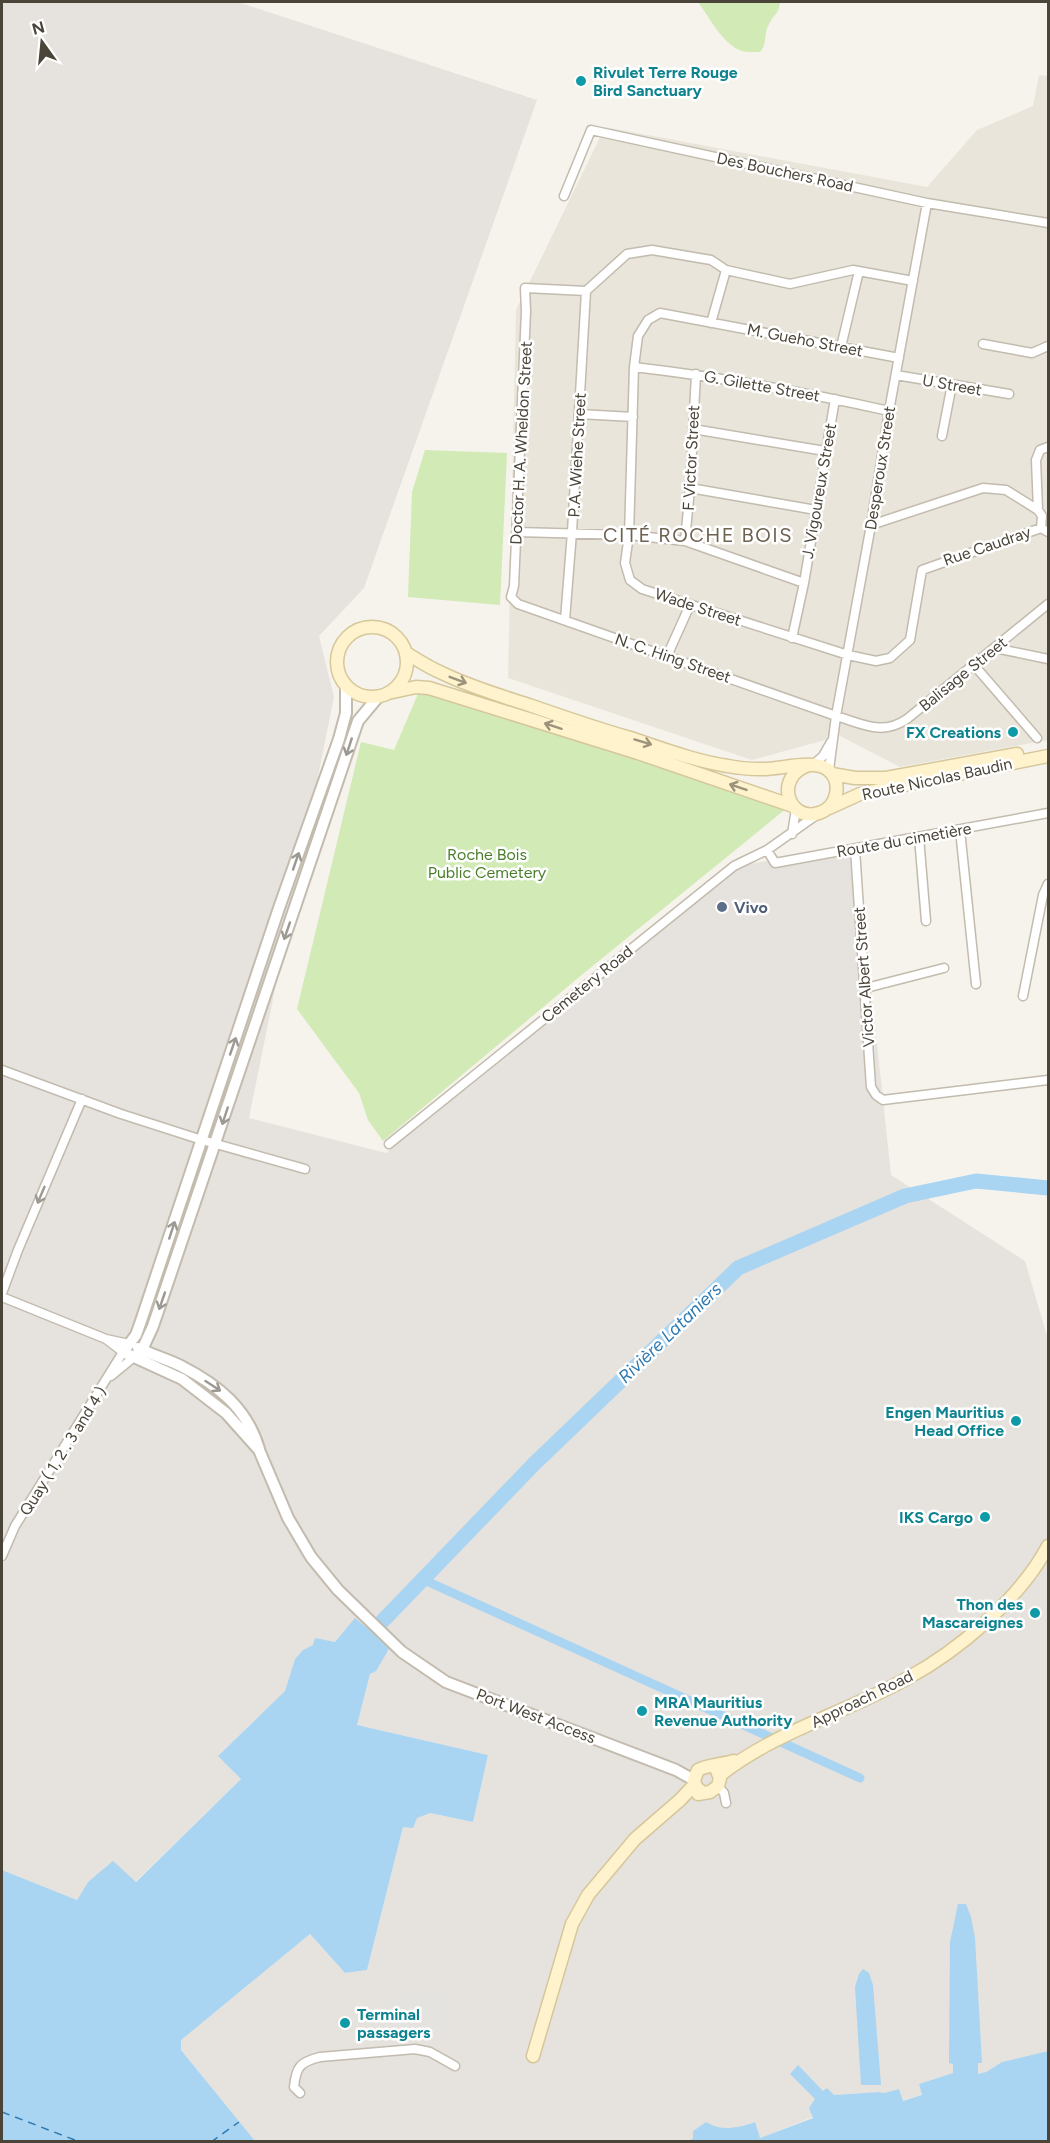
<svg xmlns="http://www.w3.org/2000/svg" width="1050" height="2143" font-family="Figtree,sans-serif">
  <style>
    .residential { fill: #eae5da }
    .industrial { fill: #e6e2dd }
    .green { fill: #d2eab5 }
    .parking { fill: #e5e3e0 }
    .water { fill: #a9d4f2 }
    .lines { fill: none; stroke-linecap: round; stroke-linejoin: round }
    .canal { stroke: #a9d4f2; stroke-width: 9 }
    .river { stroke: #a9d4f2; stroke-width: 15 }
    .ferry { stroke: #2e7ab2; stroke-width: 1.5; stroke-dasharray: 8 6; stroke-linecap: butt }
    .minor-casing { stroke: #c2bbae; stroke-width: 11 }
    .tertiary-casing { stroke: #c2bbae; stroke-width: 14 }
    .secondary-casing { stroke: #d6c79b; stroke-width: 15 }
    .minor { stroke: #fff; stroke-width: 8 }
    .tertiary { stroke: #fff; stroke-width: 10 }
    .secondary { stroke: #fff3cd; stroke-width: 12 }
    .oneway { stroke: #9c937c }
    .oneway2 { stroke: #9c9892 }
    .culture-dot { fill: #0f9aa8; stroke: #fff; stroke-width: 2 }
    .service-dot { fill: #5c6f8a; stroke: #fff; stroke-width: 2 }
    .labels { text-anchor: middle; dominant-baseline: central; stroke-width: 5; stroke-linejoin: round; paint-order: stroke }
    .culture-label { font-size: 16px; font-weight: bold; fill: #0d838f; stroke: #fff; text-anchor: end }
    .street-label { font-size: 16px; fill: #4b4439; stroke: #fff }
    .park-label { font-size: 16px; fill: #4a7f2a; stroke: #fff }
    .service-label { font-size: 16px; font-weight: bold; fill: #4e5e75; stroke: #fff; text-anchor: start }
    .water-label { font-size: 18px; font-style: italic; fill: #2e7ab2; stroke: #fff }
    .quarter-label { font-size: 20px; letter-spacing: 1.5px; fill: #6e6250; stroke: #fff }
  </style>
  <rect width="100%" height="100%" fill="#f6f3ec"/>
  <!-- residential -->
  <path class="residential" d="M 1039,75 L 1048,76 L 1048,740 L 900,767 L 840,736 L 752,760 L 508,678 L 516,310 L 605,127 L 927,187 L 977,130 L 1033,106 Z"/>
  <!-- industrial -->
  <path class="industrial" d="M 2,2 L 238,2 L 537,100 L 364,588 L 319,636 L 334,697 L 249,1118 L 386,1153 L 729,867 L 856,847 L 891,1175 L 1025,1261 L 1048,1339 L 1048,2051 L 1002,2062 L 986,2072 L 978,2074 L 953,2073 L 919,2084 L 922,2095 L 902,2101 L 899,2089 L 884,2093 L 879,2092 L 834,2095 L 815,2100 L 813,2117 L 760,2138 L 754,2122 L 735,2128 L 716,2128 L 706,2122 L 693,2131 L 693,2138 L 689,2142 L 255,2141 L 181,2050 L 180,2040 L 310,1934 L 345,1973 L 367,1970 L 403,1827 L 424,1813 L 430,1813 L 473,1822 L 488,1755 L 357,1725 L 370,1674 L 389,1650 L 372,1632 L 355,1619 L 335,1642 L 313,1645 L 303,1650 L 295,1659 L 285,1691 L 219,1755 L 241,1779 L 135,1882 L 95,1876 L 88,1882 L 77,1900 L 2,1870 Z"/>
  <!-- green -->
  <path class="green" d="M 698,2 L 780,2 C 779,14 774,14 769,24 C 763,34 768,44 760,52 C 752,52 744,53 737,49 C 720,39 709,17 698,2 Z
    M 425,450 L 507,453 L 500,605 L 408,597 L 412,492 Z
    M 420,689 L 483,705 L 787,808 L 584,973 L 383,1141 L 368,1120 L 359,1093 L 297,1009 L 361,742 L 394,750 Z"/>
  <!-- parking -->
  <path class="parking" d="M 448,1987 L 454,2034 L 394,2041 L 389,1995 Z"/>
  <!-- water -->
  <path class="water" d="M 355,1618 L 372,1632 L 389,1649 L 376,1671 L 370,1674 L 357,1725 L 488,1755 L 473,1822 L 430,1813 L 417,1818 L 413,1828 L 403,1827 L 367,1970 L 345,1973 L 310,1934 L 181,2040 L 181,2050 L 255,2141 L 2,2141 L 2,1870 L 77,1900 L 88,1882 L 113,1861 L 136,1882 L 241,1779 L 218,1756 L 285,1691 L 295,1659 L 303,1650 L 313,1645 L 315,1638 L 335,1642 Z
    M 958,1904 L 966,1904 L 971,1917 L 975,1938 L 982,2063 L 978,2063 L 978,2074 L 986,2072 L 1002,2062 L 1048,2051 L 1048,2141 L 689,2141 L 693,2138 L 693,2131 L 706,2122 C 722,2132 737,2128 755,2122 L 760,2138 L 813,2118 L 809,2108 L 815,2099 L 790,2074 L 798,2065 L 823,2091 L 827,2088 L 834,2095 L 879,2092 L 884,2093 L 899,2089 L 903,2101 L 922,2095 L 919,2084 L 953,2073 L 953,2064 L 949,2063 L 950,1942 Z
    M 863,1969 L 869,1973 L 873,1985 L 881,2085 L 861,2085 L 855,1987 L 859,1974 Z"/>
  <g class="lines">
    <!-- canal -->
    <path class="canal" d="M 422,1579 L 860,1778"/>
    <!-- river -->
    <path class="river" d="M 372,1632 L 534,1464 L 738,1268 L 905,1196 L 976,1181 L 1048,1188"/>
    <!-- ferry -->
    <path class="ferry" d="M 2,2112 L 80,2142
      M 211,2142 L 239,2122"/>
    <defs>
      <path id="minor" d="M 564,196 L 591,130 L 927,203 L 1048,223
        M 913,281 L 853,270 L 790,284 L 726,270 L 711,260 L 652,250 L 627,254 L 586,291 L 525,288 L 526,311 L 514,586 L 511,597 L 518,604 L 836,716 C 863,724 882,736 907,719 L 1048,604
        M 711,323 L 726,270
        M 983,344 L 1032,353 L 1048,346
        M 841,347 L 859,271
        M 899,358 L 660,313 L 648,320 L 638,336 L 634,367 L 629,535 L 625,563 L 630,580 L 642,589 L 848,655 L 876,661 L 890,658 L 910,640 L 922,570 L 1041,528 L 1048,532
        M 634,367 C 720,377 804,392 889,411
        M 896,375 L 1009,394
        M 579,414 L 633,417
        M 693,429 L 825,451
        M 942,436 L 952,384
        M 690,488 L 816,510
        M 1038,510 L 1036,460 L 1040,450 L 1048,447
        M 871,525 L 983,488 L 1006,490 L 1038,510 L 1042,516 L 1041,528
        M 517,532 L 629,535 L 685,541 L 804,583
        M 685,541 L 690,488 L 696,374
        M 565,620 L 572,532 L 586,291
        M 792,638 L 804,583 L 835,399
        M 995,648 L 1048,659
        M 667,656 L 690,605
        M 974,665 L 1037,738
        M 813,765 L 823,756 L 831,742
        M 829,770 L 836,716 L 871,525 L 889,411 L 927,203
        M 960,830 L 976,984
        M 792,834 L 796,809
        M 919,837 L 926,921
        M 855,849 L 871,1087 L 876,1095 L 883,1100 L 1048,1080
        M 767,850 L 775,863 L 1048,813
        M 866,988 L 944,968
        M 1023,996 L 1043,895 L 1048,884
        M 2,1070 L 121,1114 L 202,1140 L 305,1169
        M 389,1144 L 734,866 L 767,850 L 818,814
        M 2,1293 L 18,1250 L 82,1099
        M 2,1297 L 106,1339 L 123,1352 L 15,1526 L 2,1556
        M 106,1339 L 129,1344
        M 111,1376 L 134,1357
        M 718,1786 L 724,1793 L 726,1803
        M 300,2093 L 294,2087 C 296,2067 300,2062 320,2057 L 415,2049 L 430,2052 L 455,2066"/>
      <path id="tertiary" d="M 346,686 L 346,713 L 339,739 L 279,908 L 141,1321 L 136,1335 L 123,1352 L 182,1379 L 226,1413 L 259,1450 L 288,1518 L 311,1557 L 338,1590 L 402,1652 L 446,1682 L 676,1770 L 694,1780
        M 138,1348 C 152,1355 167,1359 181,1366 C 218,1385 247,1408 259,1449
        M 134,1357 L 142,1350 L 153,1326 L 358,721 L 378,697"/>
      <path id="secondary" d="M337 662a35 35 0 1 1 70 0a35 35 0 1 1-70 0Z
        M 406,653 C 418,660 429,668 442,673 C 470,687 502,696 532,706 C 564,717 595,728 627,737 C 661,748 694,761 728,766 C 738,768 750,769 760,769 C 778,770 812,759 827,769 C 843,781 838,807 819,813 C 788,823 773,776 809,765
        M 388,693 L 416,687 L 429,688 L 638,753 L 793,806
        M 832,774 L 855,778 L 886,778 L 1017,754
        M 829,808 L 860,794 L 1048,756
        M 719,1776 C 774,1732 845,1713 906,1679 C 958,1651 1020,1599 1048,1546
        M 702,1792 L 696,1787 L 694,1780 L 698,1770 C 706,1765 724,1764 734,1761
        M 698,1794 L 710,1792 L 718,1786 L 720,1778 L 717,1771
        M 533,2056 L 572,1924 L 588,1895 L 635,1839 L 680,1800 L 695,1784"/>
    </defs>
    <!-- minor casing -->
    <use href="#minor" class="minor-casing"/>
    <!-- tertiary casing -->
    <use href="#tertiary" class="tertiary-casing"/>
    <!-- secondary casing -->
    <use href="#secondary" class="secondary-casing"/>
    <!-- minor -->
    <use href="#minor" class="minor"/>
    <!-- tertiary -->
    <use href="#tertiary" class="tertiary"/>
    <!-- secondary -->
    <use href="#secondary" class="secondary"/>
  </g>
  <!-- one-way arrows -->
  <defs><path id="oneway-shaft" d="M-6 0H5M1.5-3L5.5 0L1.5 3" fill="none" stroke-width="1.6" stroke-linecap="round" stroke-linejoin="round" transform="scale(1.5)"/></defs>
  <g class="oneway">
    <use href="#oneway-shaft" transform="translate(458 680) rotate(21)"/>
    <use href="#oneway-shaft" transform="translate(553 726) rotate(-162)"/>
    <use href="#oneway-shaft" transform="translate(643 742) rotate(17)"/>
    <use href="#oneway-shaft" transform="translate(738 787) rotate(-161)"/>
  </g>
  <g class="oneway2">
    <use href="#oneway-shaft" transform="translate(349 747) rotate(108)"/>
    <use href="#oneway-shaft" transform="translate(296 861) rotate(-71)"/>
    <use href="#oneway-shaft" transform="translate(287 931) rotate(109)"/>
    <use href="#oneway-shaft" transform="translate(233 1046) rotate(-71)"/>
    <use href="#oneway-shaft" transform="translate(225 1116) rotate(108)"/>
    <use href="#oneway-shaft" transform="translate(41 1195) rotate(113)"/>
    <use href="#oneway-shaft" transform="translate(172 1230) rotate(-72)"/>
    <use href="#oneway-shaft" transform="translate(162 1301) rotate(109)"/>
    <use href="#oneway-shaft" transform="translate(213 1386) rotate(33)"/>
  </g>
  <!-- markers -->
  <g class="culture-dot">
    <circle cx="581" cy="81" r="6"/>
    <circle cx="1013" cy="732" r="6"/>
    <circle cx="1016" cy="1421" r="6"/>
    <circle cx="985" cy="1517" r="6"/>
    <circle cx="1035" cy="1613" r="6"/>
    <circle cx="642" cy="1711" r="6"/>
    <circle cx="345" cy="2023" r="6"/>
  </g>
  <circle class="service-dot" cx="722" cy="907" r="6"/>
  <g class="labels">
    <!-- culture labels -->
    <g class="culture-label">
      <text x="593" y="72" text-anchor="start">Rivulet Terre Rouge<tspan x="593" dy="18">Bird Sanctuary</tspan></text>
      <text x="1001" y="732">FX Creations</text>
      <text x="1004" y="1412">Engen Mauritius<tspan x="1004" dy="18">Head Office</tspan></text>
      <text x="973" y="1517">IKS Cargo</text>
      <text x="1023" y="1604">Thon des<tspan x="1023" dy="18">Mascareignes</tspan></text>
      <text x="654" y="1702" text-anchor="start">MRA Mauritius<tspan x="654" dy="18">Revenue Authority</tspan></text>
      <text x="357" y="2014" text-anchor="start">Terminal<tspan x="357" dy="18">passagers</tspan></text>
    </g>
    <!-- street labels -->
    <g class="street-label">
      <text transform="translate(785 172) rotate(12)">Des Bouchers Road</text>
      <text transform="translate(805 340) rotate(11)">M. Gueho Street</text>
      <text transform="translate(952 385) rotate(10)">U Street</text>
      <text transform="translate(762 386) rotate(10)">G. Gilette Street</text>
      <text transform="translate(521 443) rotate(-87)">Doctor H. A. Wheldon Street</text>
      <text transform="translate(577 455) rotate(-87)">P.A. Wiehe Street</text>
      <text transform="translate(691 458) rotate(-87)">F Victor Street</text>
      <text transform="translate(880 468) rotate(-81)">Desperoux Street</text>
      <text transform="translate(819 491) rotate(-80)">J. Vigoureux Street</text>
      <text transform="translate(987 546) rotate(-19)">Rue Caudray</text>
      <text transform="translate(698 607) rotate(18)">Wade Street</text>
      <text transform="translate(673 658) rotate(19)">N. C. Hing Street</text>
      <text transform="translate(963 674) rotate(-39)">Balisage Street</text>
      <text transform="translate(937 779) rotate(-12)">Route Nicolas Baudin</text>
      <text transform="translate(904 840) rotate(-10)">Route du cimetière</text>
      <text transform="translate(864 977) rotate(-94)">Victor Albert Street</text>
      <text transform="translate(587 984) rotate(-39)">Cemetery Road</text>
      <text transform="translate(63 1451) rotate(-58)">Quay ( 1, 2 . 3 and 4 )</text>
      <text transform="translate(862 1699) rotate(-26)">Approach Road</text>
      <text transform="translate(536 1716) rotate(21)">Port West Access</text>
    </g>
    <!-- park labels -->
    <g class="park-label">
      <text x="487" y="854">Roche Bois<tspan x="487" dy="18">Public Cemetery</tspan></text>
    </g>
    <!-- service labels -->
    <g class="service-label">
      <text x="734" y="907">Vivo</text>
    </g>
    <!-- water labels -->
    <g class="water-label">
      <text transform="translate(670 1333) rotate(-44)">Rivière Lataniers</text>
    </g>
    <!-- quarter labels -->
    <g class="quarter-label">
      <text x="698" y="535">CITÉ ROCHE BOIS</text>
    </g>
  </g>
  <!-- border -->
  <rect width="1050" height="2143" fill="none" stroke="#4b4439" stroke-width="6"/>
  <!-- north arrow -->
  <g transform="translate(42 42) rotate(345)" stroke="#ffffff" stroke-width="4.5" paint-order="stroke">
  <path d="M0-4.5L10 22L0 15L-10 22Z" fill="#4b4439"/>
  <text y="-9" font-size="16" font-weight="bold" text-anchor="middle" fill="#4b4439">N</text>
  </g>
</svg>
